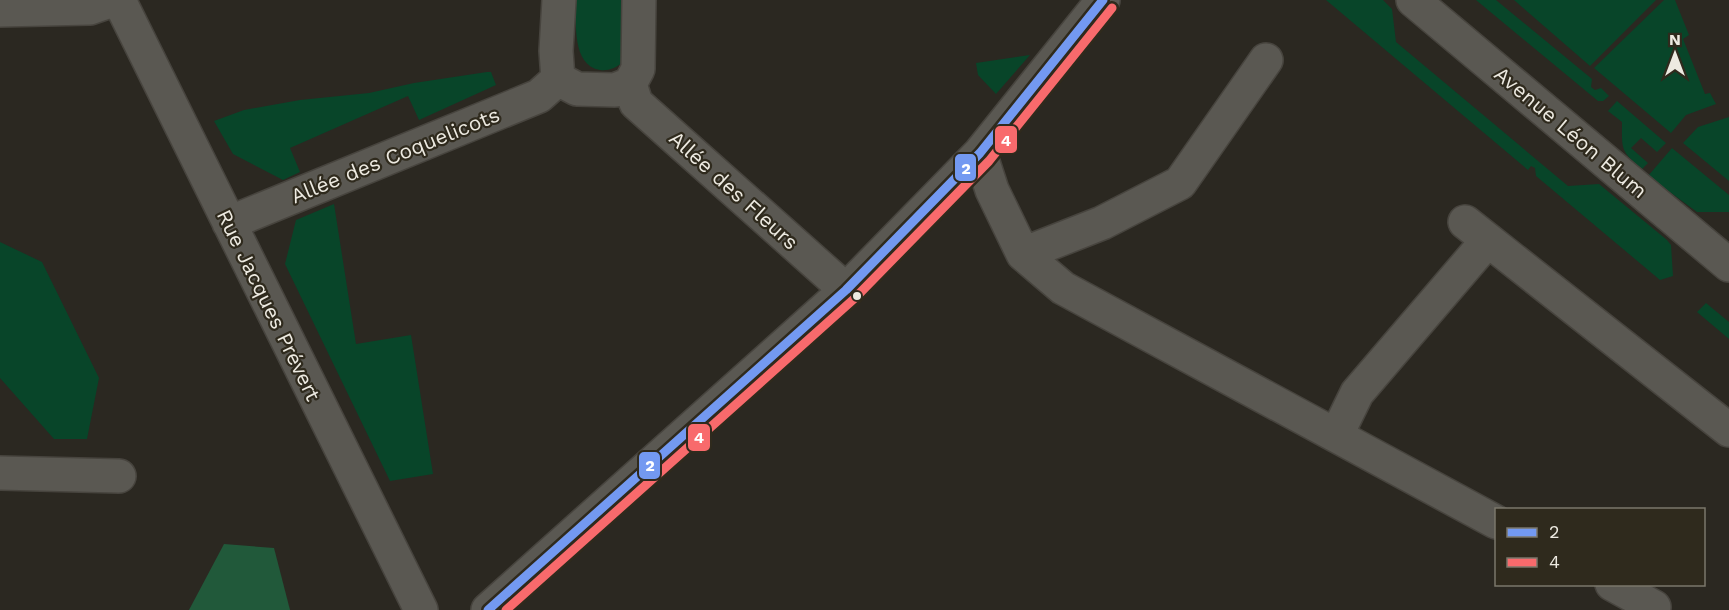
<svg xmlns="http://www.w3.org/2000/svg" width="1729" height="610" font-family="'Work Sans',sans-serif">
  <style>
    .green { fill: #084529 }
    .forest { fill: #21593a }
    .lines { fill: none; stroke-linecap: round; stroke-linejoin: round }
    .minor-casing { stroke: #47443e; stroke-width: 36 }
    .minor { stroke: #5a5852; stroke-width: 33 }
    .bus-1-casing { stroke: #2f2a1d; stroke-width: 14 }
    .bus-2-casing { stroke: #2f2a1d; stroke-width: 14 }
    .bus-1 { stroke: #7399f1; stroke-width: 9 }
    .bus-2 { stroke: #f86a6c; stroke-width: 9 }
    .bus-dot { fill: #edeae1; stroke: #2f2a1d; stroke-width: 2 }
    .labels { text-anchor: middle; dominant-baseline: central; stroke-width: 4.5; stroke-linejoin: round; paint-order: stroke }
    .street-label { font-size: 21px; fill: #edeae1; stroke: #2f2a1d }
    .line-badge { stroke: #2f2a1d; stroke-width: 2 }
    .badge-label { font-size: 16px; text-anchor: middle; font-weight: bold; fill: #fff }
  </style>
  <rect width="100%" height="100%" fill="#2b2821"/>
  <!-- green -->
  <path class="green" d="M 575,0 L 627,0 L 622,63 C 615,68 609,71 600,70 C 571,65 577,22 575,0 Z
    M 1326,0 L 1383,0 L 1392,9 L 1396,42 L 1568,186 L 1599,184 L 1667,240 L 1671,245 L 1673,276 L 1660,280 L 1536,176 L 1535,168 L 1531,166 L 1528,170 Z
    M 1476,0 L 1496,0 L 1592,79 L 1591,87 L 1595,90 L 1601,88 L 1609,96 L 1603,101 L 1598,101 Z
    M 1514,0 L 1656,0 L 1590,66 Z
    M 1664,0 L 1675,0 L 1689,35 L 1683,39 L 1705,94 L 1710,93 L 1716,104 L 1686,115 L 1671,133 L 1594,68 Z
    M 1030,55 L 996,94 L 978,75 L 976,63 Z
    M 487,72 L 491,72 L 496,85 L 419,120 L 408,96 L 290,148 L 300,172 L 283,180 L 233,154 L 214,121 L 244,110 L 300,100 L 369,93 L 414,83 Z
    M 1617,101 L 1666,143 L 1657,152 L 1641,138 L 1631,148 L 1648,163 L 1642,169 C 1620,151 1622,149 1622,122 L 1608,111 Z
    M 1729,117 L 1729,181 L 1683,143 L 1698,127 Z
    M 1672,148 L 1729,195 L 1729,212 L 1697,212 L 1648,176 Z
    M 334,204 L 356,344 L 411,335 L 433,474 L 390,481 L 285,264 L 296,220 Z
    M 0,242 L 42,262 L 99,378 L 87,439 L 54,439 L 0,378 Z
    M 1706,303 L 1729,322 L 1729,339 L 1697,312 Z"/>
  <!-- forest -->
  <path class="forest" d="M 224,544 L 274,548 L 290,610 L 189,610 Z"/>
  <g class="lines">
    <defs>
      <path id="minor" d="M 119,0 L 421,610
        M 559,0 L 556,51 L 558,79 L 577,89 L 615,90 L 630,84 L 638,69 L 639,0
        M 1413,0 L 1729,265
        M 0,10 L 90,8 L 113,0
        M 630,84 L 636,103 L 846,290
        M 980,153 L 992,190 L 1023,254 L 1063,288 L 1496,522
        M 1465,222 L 1729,430
        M 229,223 L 539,96 L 558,79
        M 1023,254 L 1102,223 L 1180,183 L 1266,60
        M 1337,434 L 1357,393 L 1488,240
        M 0,473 L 119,476
        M 1612,584 L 1654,607
        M 488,610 L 846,290 L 980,153 L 1103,0"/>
    </defs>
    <!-- minor casing -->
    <use href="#minor" class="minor-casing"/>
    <!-- minor -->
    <use href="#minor" class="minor"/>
    <defs>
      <path id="bus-1" d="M 488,610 L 846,290 L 980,153 L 1103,0"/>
      <path id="bus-2" d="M 506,610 L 855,298 L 989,161 L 1112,8"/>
    </defs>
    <!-- bus-1 casing -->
    <use href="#bus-1" class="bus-1-casing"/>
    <!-- bus-2 casing -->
    <use href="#bus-2" class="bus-2-casing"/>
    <!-- bus-1 -->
    <use href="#bus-1" class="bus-1"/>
    <!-- bus-2 -->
    <use href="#bus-2" class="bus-2"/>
  </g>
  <!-- markers -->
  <circle class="bus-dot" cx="857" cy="296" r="5"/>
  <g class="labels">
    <!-- street labels -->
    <g class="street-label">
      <text transform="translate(1571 132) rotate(40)">Avenue Léon Blum</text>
      <text transform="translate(395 155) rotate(-22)">Allée des Coquelicots</text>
      <text transform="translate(734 190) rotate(42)">Allée des Fleurs</text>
      <text transform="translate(269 305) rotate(64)">Rue Jacques Prévert</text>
    </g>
  </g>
  <g class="line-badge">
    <rect x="994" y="125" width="24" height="29" rx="6" fill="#f86a6c"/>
    <rect x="954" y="153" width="23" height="29" rx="6" fill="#7399f1"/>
    <rect x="687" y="423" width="24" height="29" rx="6" fill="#f86a6c"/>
    <rect x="638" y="451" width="23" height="29" rx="6" fill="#7399f1"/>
  </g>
  <g class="badge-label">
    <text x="1006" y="146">4</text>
    <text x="966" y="174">2</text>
    <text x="699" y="443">4</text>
    <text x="650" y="471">2</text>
  </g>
  <!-- legend -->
  <rect x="1495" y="508" width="210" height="78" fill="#2f2a1d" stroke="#7b776b" stroke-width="1.5"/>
  <rect x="1507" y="528" width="30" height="9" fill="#7399f1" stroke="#7b776b" stroke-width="1.5"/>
  <text x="1549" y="538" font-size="18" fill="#edeae1">2</text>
  <rect x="1507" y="558" width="30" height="9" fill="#f86a6c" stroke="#7b776b" stroke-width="1.5"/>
  <text x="1549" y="568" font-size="18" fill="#edeae1">4</text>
  <!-- north arrow -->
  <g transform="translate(1675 54)" stroke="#2f2a1d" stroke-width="4.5" paint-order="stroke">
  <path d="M0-4.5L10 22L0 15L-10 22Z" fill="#edeae1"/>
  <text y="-9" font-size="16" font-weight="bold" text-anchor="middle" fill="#edeae1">N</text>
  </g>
</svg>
